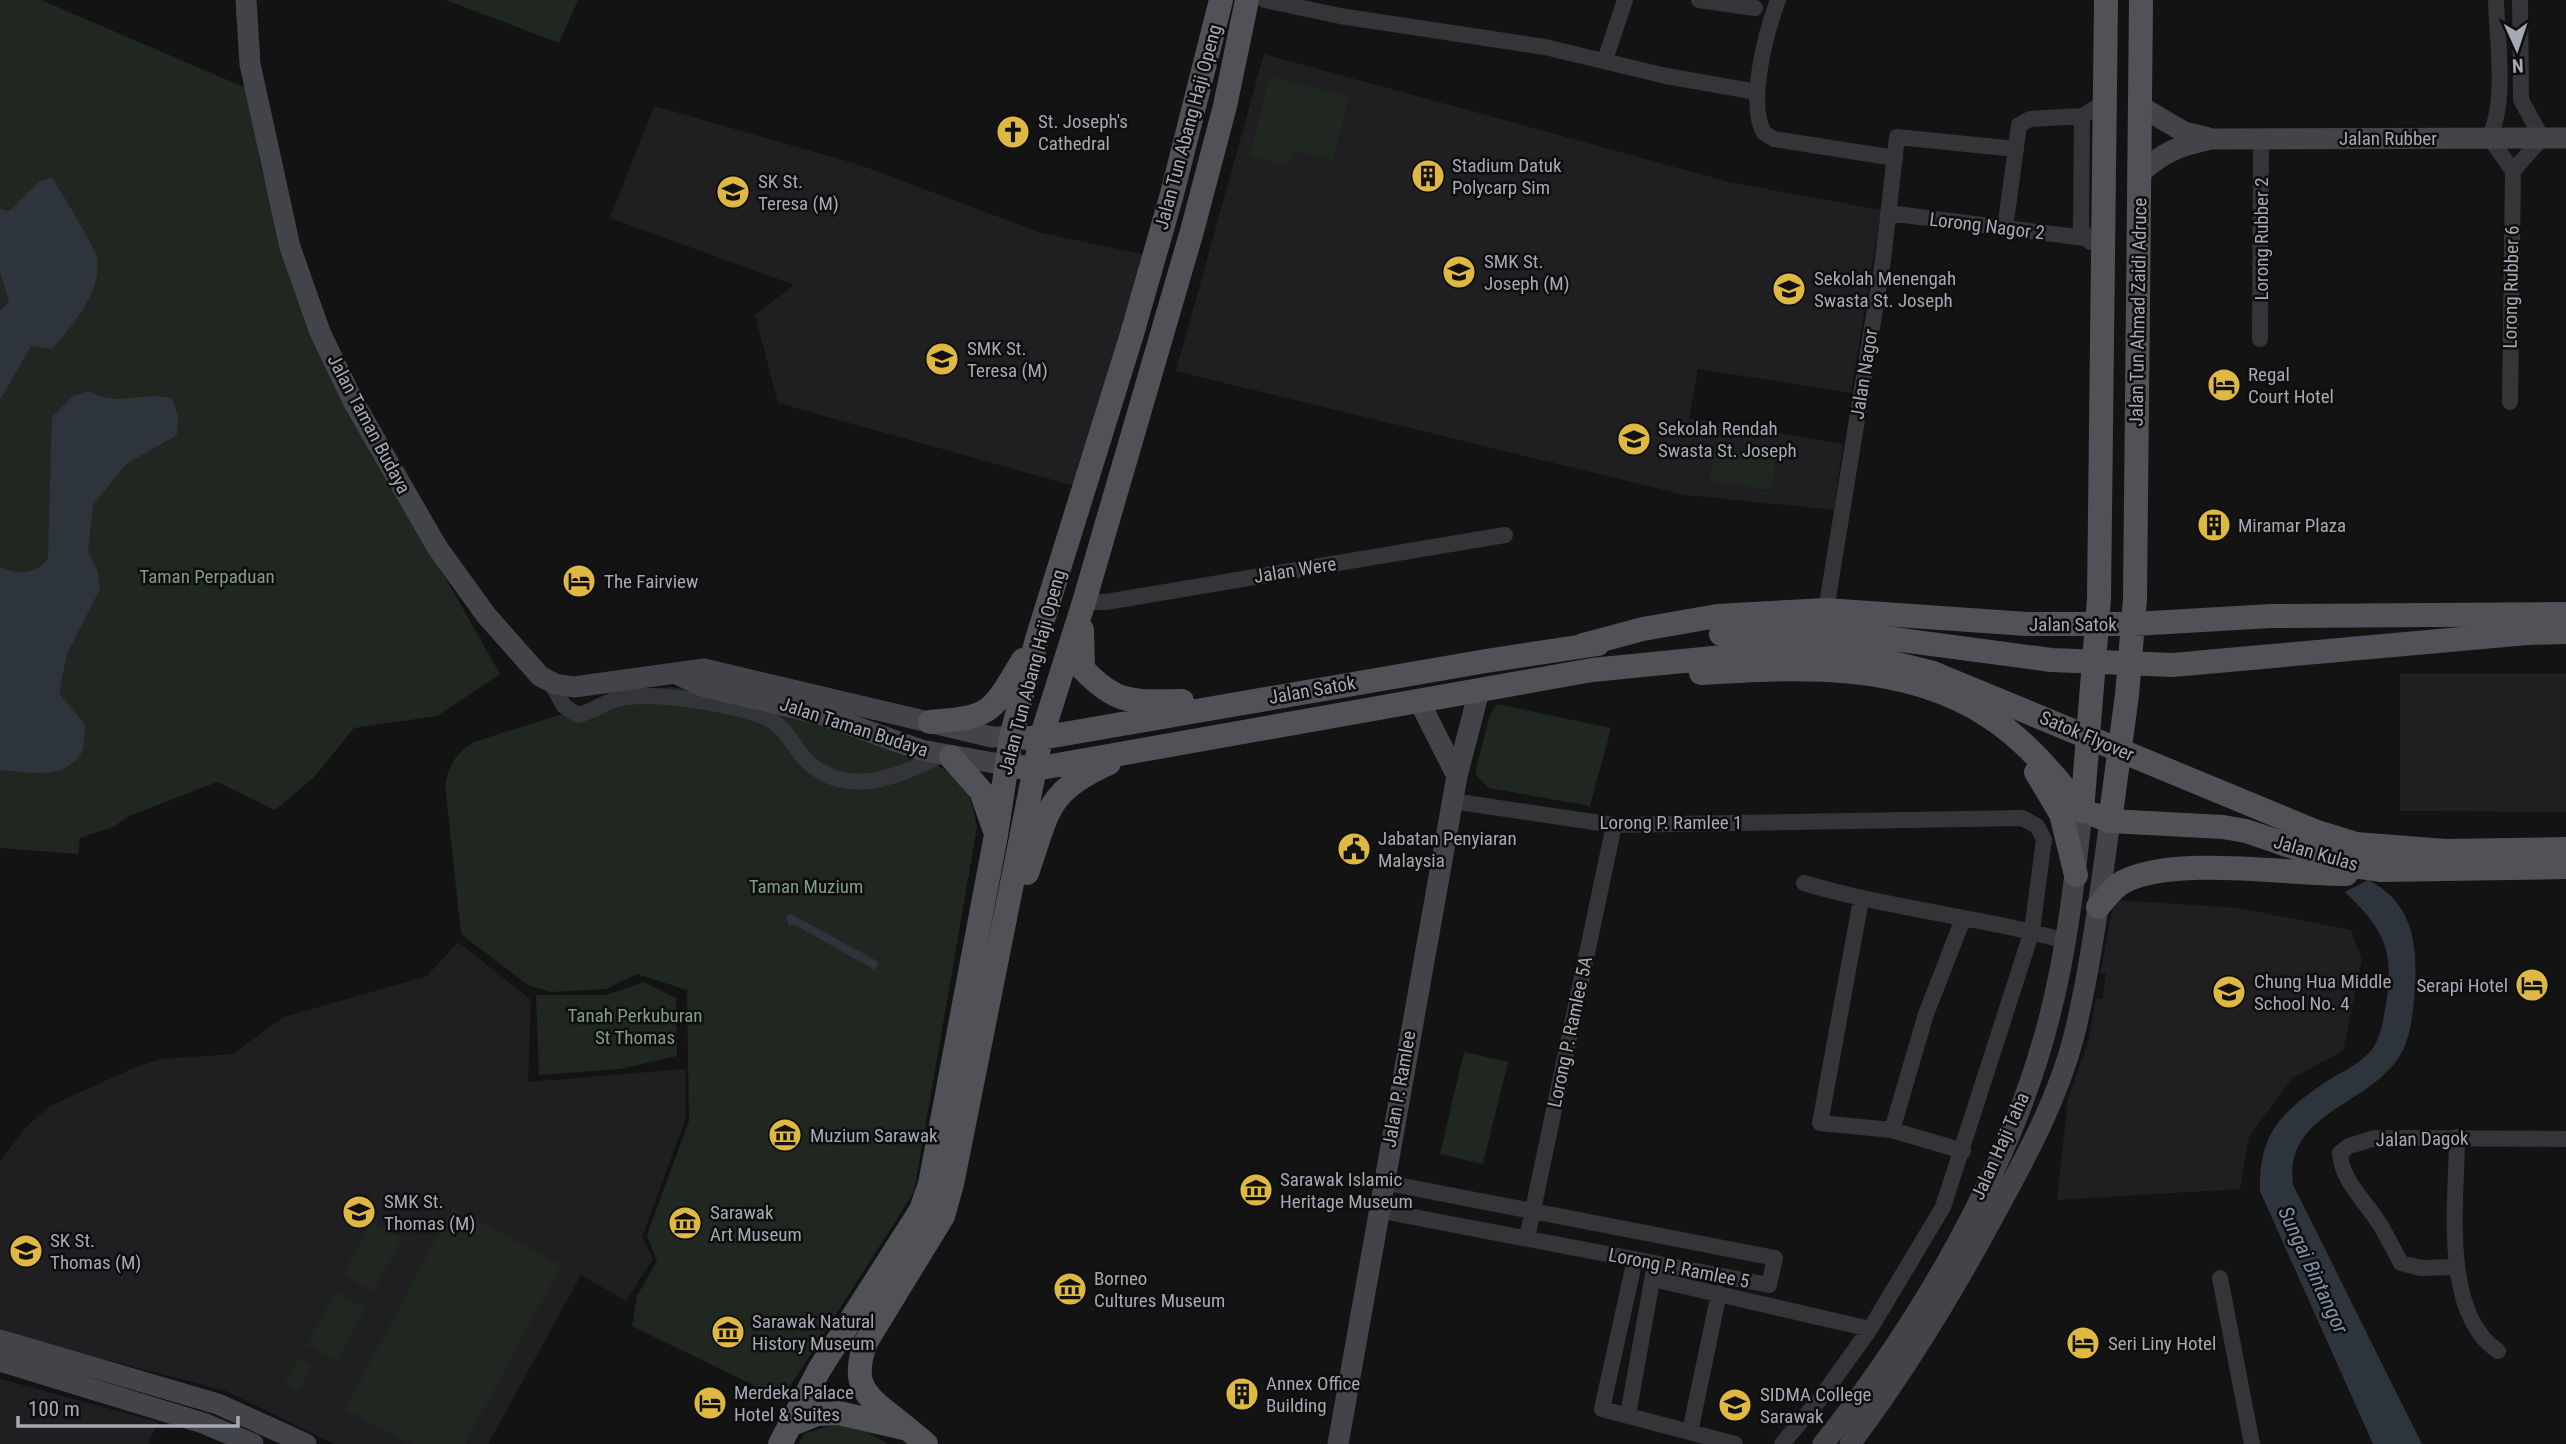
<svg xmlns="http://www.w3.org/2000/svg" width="2566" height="1444" font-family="'Roboto Condensed',sans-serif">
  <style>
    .built { fill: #1f1f21 }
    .green { fill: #202721 }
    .water { fill: #2e343c }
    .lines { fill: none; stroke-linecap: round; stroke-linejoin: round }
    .minor { stroke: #343539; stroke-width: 16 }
    .secondary { stroke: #434449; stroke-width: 21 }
    .primary { stroke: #515258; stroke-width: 24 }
    .primary-bridge { stroke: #515258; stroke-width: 24 }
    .labels { text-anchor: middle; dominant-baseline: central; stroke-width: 5; stroke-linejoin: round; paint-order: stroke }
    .poi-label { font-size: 19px; fill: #a6a9b3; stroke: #0e0e0f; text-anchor: start }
    .street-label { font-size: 19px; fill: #a6a9b3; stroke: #0e0e0f }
    .park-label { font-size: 19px; fill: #7f9d84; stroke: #0e0e0f }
    .water-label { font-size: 21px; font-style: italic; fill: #8093ab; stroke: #0e0e0f }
  </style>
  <rect width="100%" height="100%" fill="#131314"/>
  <!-- built -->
  <path class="built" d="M 1264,54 L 1729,182 L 1881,210 L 1851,393 L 1698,369 L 1689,418 L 1843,444 L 1834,510 L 1685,495 L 1176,371 Z
    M 654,106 L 860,165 L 1041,233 L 1147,255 L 1078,487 L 778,403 L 755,315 L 794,285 L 610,218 Z
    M 2400,674 L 2566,674 L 2566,812 L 2400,811 Z
    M 2114,900 L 2238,908 L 2351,930 L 2362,960 L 2343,1051 L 2292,1078 L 2249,1137 L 2240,1189 L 2057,1200 L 2068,1098 L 2088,1043 L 2096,998 L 2102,999 L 2106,974 L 2100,973 Z
    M 458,942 L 531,1000 L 528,1082 L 685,1069 L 686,1118 L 642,1237 L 653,1259 L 626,1301 L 581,1275 L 488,1444 L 334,1444 L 226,1391 L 0,1332 L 0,1162 L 25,1128 L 50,1106 L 138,1066 L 162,1059 L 233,1054 L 284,1017 L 427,976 Z
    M 0,1379 L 158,1422 L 148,1444 L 0,1444 Z"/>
  <!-- green -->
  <path class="green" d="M 0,0 L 41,0 L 253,91 L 260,165 L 282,238 L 407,510 L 500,674 L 437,716 L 354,728 L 314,777 L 275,810 L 217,782 L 129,816 L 113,827 L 80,838 L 78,854 L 0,848 Z
    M 446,0 L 578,0 L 559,43 Z
    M 1270,77 L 1349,97 L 1333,160 L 1293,150 L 1288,166 L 1249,156 Z
    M 1714,449 L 1776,458 L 1771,490 L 1710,481 Z
    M 671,687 C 743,694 811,720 879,744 C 902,753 932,760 953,775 C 971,788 973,808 977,827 L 914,1192 L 782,1399 L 632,1326 L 637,1296 L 657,1261 L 647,1235 L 689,1121 L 687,990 L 637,974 L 606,989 L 551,992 L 528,985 L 461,934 L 445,784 C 450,763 456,753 474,742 L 638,690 Z
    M 1497,704 L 1611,728 L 1590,806 L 1489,788 L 1475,774 L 1489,717 Z
    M 644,982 L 676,998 L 677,1056 L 620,1069 L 539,1075 L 536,995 L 606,995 Z
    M 1464,1052 L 1508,1062 L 1483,1164 L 1440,1154 Z
    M 453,1208 L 561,1265 L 465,1444 L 412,1444 L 345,1409 Z
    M 371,1222 L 402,1238 L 373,1292 L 343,1275 Z
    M 335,1292 L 366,1308 L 337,1361 L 307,1345 Z
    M 299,1357 L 312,1365 L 298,1390 L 285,1383 Z
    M 838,1423 L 864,1430 L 888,1444 L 799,1444 L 804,1434 Z"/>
  <!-- water -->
  <path class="water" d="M 52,177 C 59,189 96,249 97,258 C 102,292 72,326 52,349 L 31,346 L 0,400 L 0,311 L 9,302 L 0,271 L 0,209 L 9,211 L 39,182 Z
    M 88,391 C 119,408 140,391 172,398 L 178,416 L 177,435 L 126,464 L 93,505 L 88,552 L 98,572 L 100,589 L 67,654 L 59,693 L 85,725 C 84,732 85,745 82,752 C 66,781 27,772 0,770 L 0,567 C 19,575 34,575 48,559 L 52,417 L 73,396 Z
    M 2368,880 C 2417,904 2418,952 2414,1000 C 2412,1019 2410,1040 2399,1057 C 2368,1106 2283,1113 2293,1185 L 2422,1444 L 2373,1444 L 2260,1191 C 2259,1135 2279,1114 2324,1083 C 2339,1073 2355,1067 2368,1054 C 2380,1042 2382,1026 2385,1010 C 2395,953 2387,932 2345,892 Z
    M 791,914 L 879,962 L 875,970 L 795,925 L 789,926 L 786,917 Z"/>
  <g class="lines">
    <!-- minor -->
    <path class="minor" d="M 1265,0 L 1340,16 L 1545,47 L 1666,76 L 1757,92
      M 1699,0 L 1755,8
      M 1778,0 C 1766,32 1747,103 1764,133 L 1774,139 L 1895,158
      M 2496,0 C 2497,38 2507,104 2489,137 L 2513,171
      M 1605,60 L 1625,0
      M 2513,171 L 2542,138 L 2521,100 L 2520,0
      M 1888,213 L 2085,238
      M 2005,229 L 2019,125 L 2030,119 L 2082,116
      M 2090,242 L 2081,229 L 2082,116 L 2107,101
      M 2260,339 L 2261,139
      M 2510,402 L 2513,171
      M 1084,602 L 1106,602 L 1505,535
      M 1826,610 L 1883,260 L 1897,137 L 2016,149
      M 550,681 L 564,706 L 578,715 C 592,712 603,703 617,699 C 650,690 737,704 769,719 C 786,727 794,749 808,762 C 849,800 900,775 942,755
      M 1452,801 L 1614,825 L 2022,818 L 2037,826 L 2044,839 L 2032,931 L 1943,1207 L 1870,1329 L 1819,1400 L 1782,1444
      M 1804,883 C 1890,909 1979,916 2065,941
      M 1861,900 L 1820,1123 L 1892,1130 L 1963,1151
      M 1892,1130 L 1926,1014 L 1963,919
      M 2457,1137 C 2457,1197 2440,1312 2498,1351
      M 1377,1210 L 1769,1285 L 1775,1258 L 1382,1182
      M 1527,1238 L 1614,825
      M 1635,1259 L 1602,1409 L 1735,1444
      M 2456,1267 L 2421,1268 L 2401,1263 C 2393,1249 2386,1233 2377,1220 C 2363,1199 2341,1179 2340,1153 L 2349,1146 L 2375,1138 L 2566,1139
      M 2220,1278 L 2252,1444
      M 1653,1279 L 1870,1329
      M 1628,1415 L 1654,1269
      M 1690,1432 L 1719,1293"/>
    <!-- secondary -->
    <path class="secondary" d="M 246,0 L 250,64 L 290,247 L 320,332 L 353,401 L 437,547 L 486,615 L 540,676 L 555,684 L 574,687 L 704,669 L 992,737 L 1011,737
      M 2140,106 L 2184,132 L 2209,138
      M 2140,173 C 2165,151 2179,146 2211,139 L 2566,138
      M 677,674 L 702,686 L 820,714 L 921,750 L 1005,765
      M 1419,701 L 1457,776
      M 0,1340 L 218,1404 L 306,1444
      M 0,1361 L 203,1423 L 253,1444
      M 1338,1444 L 1457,776 L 1478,695
      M 1823,1444 C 1919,1325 2013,1164 2050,1015 C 2067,948 2075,879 2082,811
      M 1850,1444 C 1906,1370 1953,1292 1997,1210 C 2027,1155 2058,1098 2074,1036 C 2091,966 2100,893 2110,821"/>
    <!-- primary -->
    <path class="primary" d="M 1082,630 L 1083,669 C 1118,706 1133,701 1182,701
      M 2527,633 L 2566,632
      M 1583,645 L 1643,629 L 1717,616 L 1826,610 L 2027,624 L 2134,624 L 2271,616 L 2566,614
      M 1701,673 C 1796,667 1904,661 1988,716 C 2024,739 2057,777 2082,811
      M 930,722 C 993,717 991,713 1023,660
      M 1027,738 L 1041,738 L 1486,661 L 1598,644
      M 951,757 L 981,791 L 994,828
      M 1020,767 L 1035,769 L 1592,670 L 1723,657
      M 2036,772 L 2061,814 L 2076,875
      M 2082,811 L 2099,599 L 2106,0
      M 2095,815 L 2110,821 L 2223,827 L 2246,831 L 2346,865 L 2382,870 L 2566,867
      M 2110,821 L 2127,695 L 2135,599 L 2141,0
      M 2445,851 L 2566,849
      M 1027,873 C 1049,811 1045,792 1109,763
      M 2098,907 C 2106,897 2114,886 2125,881 C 2176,856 2287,874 2346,874
      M 790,1425 L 817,1414 L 839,1413 L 908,1429 L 926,1444
      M 908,1429 C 873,1399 847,1392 866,1342 L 943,1216 L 952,1184 L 1041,738 L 1084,602 L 1192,231 L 1225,106 L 1247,0
      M 780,1444 L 819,1370 L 921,1210 L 930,1184 L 996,835 L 1011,737 L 1037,639 L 1132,334 L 1172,194 L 1221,0"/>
    <!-- primary-bridge -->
    <path class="primary-bridge" d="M 1721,634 L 1826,630 L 2051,660 L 2173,665 L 2527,633
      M 1723,657 L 1827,653 L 1865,656 L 1933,673 L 2317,832 L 2356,844 L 2445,851"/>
  </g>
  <!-- icons -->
  <defs>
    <symbol id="church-disc" viewBox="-11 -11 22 22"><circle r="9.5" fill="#deb842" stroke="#0e0e0f"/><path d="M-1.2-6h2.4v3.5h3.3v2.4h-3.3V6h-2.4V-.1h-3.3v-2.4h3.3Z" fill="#111"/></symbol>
    <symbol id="building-disc" viewBox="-11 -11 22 22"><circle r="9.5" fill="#deb842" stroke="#0e0e0f"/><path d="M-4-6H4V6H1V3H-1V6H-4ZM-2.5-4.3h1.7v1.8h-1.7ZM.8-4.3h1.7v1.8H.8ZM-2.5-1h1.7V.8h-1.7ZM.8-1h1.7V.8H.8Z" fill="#111"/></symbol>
    <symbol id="school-disc" viewBox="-11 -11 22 22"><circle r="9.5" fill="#deb842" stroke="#0e0e0f"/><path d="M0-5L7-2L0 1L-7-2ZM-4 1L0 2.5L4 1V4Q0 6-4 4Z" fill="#111"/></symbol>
    <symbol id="hotel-disc" viewBox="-11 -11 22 22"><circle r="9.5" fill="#deb842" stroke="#0e0e0f"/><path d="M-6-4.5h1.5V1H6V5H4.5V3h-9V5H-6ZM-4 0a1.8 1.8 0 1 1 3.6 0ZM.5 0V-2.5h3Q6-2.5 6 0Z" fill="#111"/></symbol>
    <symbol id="civic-disc" viewBox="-11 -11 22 22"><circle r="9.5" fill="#deb842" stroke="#0e0e0f"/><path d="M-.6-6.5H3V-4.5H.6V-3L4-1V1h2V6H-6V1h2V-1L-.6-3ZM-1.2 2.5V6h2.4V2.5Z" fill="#111"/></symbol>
    <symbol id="museum-disc" viewBox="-11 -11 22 22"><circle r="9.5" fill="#deb842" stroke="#0e0e0f"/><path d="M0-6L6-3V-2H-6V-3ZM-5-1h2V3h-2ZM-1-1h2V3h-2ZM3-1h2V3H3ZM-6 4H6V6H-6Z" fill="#111"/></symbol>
    <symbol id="university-disc" viewBox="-11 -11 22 22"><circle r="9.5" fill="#deb842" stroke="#0e0e0f"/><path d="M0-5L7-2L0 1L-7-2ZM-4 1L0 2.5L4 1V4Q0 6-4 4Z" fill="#111"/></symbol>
  </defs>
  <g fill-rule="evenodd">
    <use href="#church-disc" x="994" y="113" width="38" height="38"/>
    <use href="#building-disc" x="1409" y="157" width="38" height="38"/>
    <use href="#school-disc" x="714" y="173" width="38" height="38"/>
    <use href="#school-disc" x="1440" y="253" width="38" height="38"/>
    <use href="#school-disc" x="1770" y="270" width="38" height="38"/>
    <use href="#school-disc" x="923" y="340" width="38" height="38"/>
    <use href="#hotel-disc" x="2205" y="366" width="38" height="38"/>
    <use href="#school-disc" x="1615" y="420" width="38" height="38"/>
    <use href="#building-disc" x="2195" y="506" width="38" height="38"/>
    <use href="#hotel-disc" x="560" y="562" width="38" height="38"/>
    <use href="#civic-disc" x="1335" y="830" width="38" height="38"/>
    <use href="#hotel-disc" x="2513" y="966" width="38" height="38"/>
    <use href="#school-disc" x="2210" y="973" width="38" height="38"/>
    <use href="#museum-disc" x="766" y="1116" width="38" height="38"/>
    <use href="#museum-disc" x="1237" y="1171" width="38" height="38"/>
    <use href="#school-disc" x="340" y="1193" width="38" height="38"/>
    <use href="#museum-disc" x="666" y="1204" width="38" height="38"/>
    <use href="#school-disc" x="7" y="1232" width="38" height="38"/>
    <use href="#museum-disc" x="1051" y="1270" width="38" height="38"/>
    <use href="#museum-disc" x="709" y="1313" width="38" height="38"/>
    <use href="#hotel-disc" x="2064" y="1324" width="38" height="38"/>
    <use href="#building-disc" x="1223" y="1375" width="38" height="38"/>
    <use href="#hotel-disc" x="691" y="1384" width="38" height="38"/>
    <use href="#university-disc" x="1716" y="1386" width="38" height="38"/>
  </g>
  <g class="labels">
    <!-- poi labels -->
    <g class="poi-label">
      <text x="1038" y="121">St. Joseph's<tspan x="1038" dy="22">Cathedral</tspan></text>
      <text x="1452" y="165">Stadium Datuk<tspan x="1452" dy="22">Polycarp Sim</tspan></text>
      <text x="758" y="181">SK St.<tspan x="758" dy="22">Teresa (M)</tspan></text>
      <text x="1484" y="261">SMK St.<tspan x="1484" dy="22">Joseph (M)</tspan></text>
      <text x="1814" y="278">Sekolah Menengah<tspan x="1814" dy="22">Swasta St. Joseph</tspan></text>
      <text x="967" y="348">SMK St.<tspan x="967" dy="22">Teresa (M)</tspan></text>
      <text x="2248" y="374">Regal<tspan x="2248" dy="22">Court Hotel</tspan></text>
      <text x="1658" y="428">Sekolah Rendah<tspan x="1658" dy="22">Swasta St. Joseph</tspan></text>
      <text x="2238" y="525">Miramar Plaza</text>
      <text x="604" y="581">The Fairview</text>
      <text x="1378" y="838">Jabatan Penyiaran<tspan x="1378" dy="22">Malaysia</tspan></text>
      <text x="2254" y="981">Chung Hua Middle<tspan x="2254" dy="22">School No. 4</tspan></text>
      <text x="2508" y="985" text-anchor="end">Serapi Hotel</text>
      <text x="810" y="1135">Muzium Sarawak</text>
      <text x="1280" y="1179">Sarawak Islamic<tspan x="1280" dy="22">Heritage Museum</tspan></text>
      <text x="384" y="1201">SMK St.<tspan x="384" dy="22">Thomas (M)</tspan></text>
      <text x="710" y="1212">Sarawak<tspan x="710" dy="22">Art Museum</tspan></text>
      <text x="50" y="1240">SK St.<tspan x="50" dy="22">Thomas (M)</tspan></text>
      <text x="1094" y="1278">Borneo<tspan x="1094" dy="22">Cultures Museum</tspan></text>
      <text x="752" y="1321">Sarawak Natural<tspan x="752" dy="22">History Museum</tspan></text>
      <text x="2108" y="1343">Seri Liny Hotel</text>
      <text x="1266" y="1383">Annex Office<tspan x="1266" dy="22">Building</tspan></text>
      <text x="734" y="1392">Merdeka Palace<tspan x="734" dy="22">Hotel &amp; Suites</tspan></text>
      <text x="1760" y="1394">SIDMA College<tspan x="1760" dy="22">Sarawak</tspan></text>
    </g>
    <!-- street labels -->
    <g class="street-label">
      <text transform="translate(1188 127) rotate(-75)">Jalan Tun Abang Haji Openg</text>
      <text x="2388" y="138">Jalan Rubber</text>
      <text transform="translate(1987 226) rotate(7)">Lorong Nagor 2</text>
      <text transform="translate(2261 239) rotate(-90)">Lorong Rubber 2</text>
      <text transform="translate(2511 287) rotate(-89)">Lorong Rubber 6</text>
      <text transform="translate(2138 312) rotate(-89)">Jalan Tun Ahmad Zaidi Adruce</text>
      <text transform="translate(1864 374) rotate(-81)">Jalan Nagor</text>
      <text transform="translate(369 424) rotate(62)">Jalan Taman Budaya</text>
      <text transform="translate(1295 570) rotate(-9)">Jalan Were</text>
      <text x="2073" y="624">Jalan Satok</text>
      <text transform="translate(1032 672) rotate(-75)">Jalan Tun Abang Haji Openg</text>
      <text transform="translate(1312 690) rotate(-10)">Jalan Satok</text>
      <text transform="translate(854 727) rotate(18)">Jalan Taman Budaya</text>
      <text transform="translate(2087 736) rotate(23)">Satok Flyover</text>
      <text x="1671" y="822">Lorong P. Ramlee 1</text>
      <text transform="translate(2316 853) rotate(16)">Jalan Kulas</text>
      <text transform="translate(1570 1032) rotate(-78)">Lorong P. Ramlee 5A</text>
      <text transform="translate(1399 1089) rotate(-80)">Jalan P. Ramlee</text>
      <text transform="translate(2422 1139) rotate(-1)">Jalan Dagok</text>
      <text transform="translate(2000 1146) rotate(-66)">Jalan Haji Taha</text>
      <text transform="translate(1679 1268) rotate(11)">Lorong P. Ramlee 5</text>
    </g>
    <!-- park labels -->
    <g class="park-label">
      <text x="207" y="576">Taman Perpaduan</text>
      <text x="806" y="886">Taman Muzium</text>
      <text x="635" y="1015">Tanah Perkuburan<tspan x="635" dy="22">St Thomas</tspan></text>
    </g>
    <!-- water labels -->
    <g class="water-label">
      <text transform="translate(2313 1270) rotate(65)">Sungai Bintangor</text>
    </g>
  </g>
  <!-- north arrow -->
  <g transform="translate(2517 49) rotate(177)" stroke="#0e0e0f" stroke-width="5" paint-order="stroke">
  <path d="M0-5L12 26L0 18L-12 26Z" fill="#a6a9b3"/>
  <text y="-10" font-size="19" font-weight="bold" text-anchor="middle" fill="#a6a9b3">N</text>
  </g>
  <!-- scale -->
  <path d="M18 1416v10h220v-10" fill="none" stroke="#a6a9b3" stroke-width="3.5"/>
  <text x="28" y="1416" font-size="21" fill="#a6a9b3" stroke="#0e0e0f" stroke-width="5" paint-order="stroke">100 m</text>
</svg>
